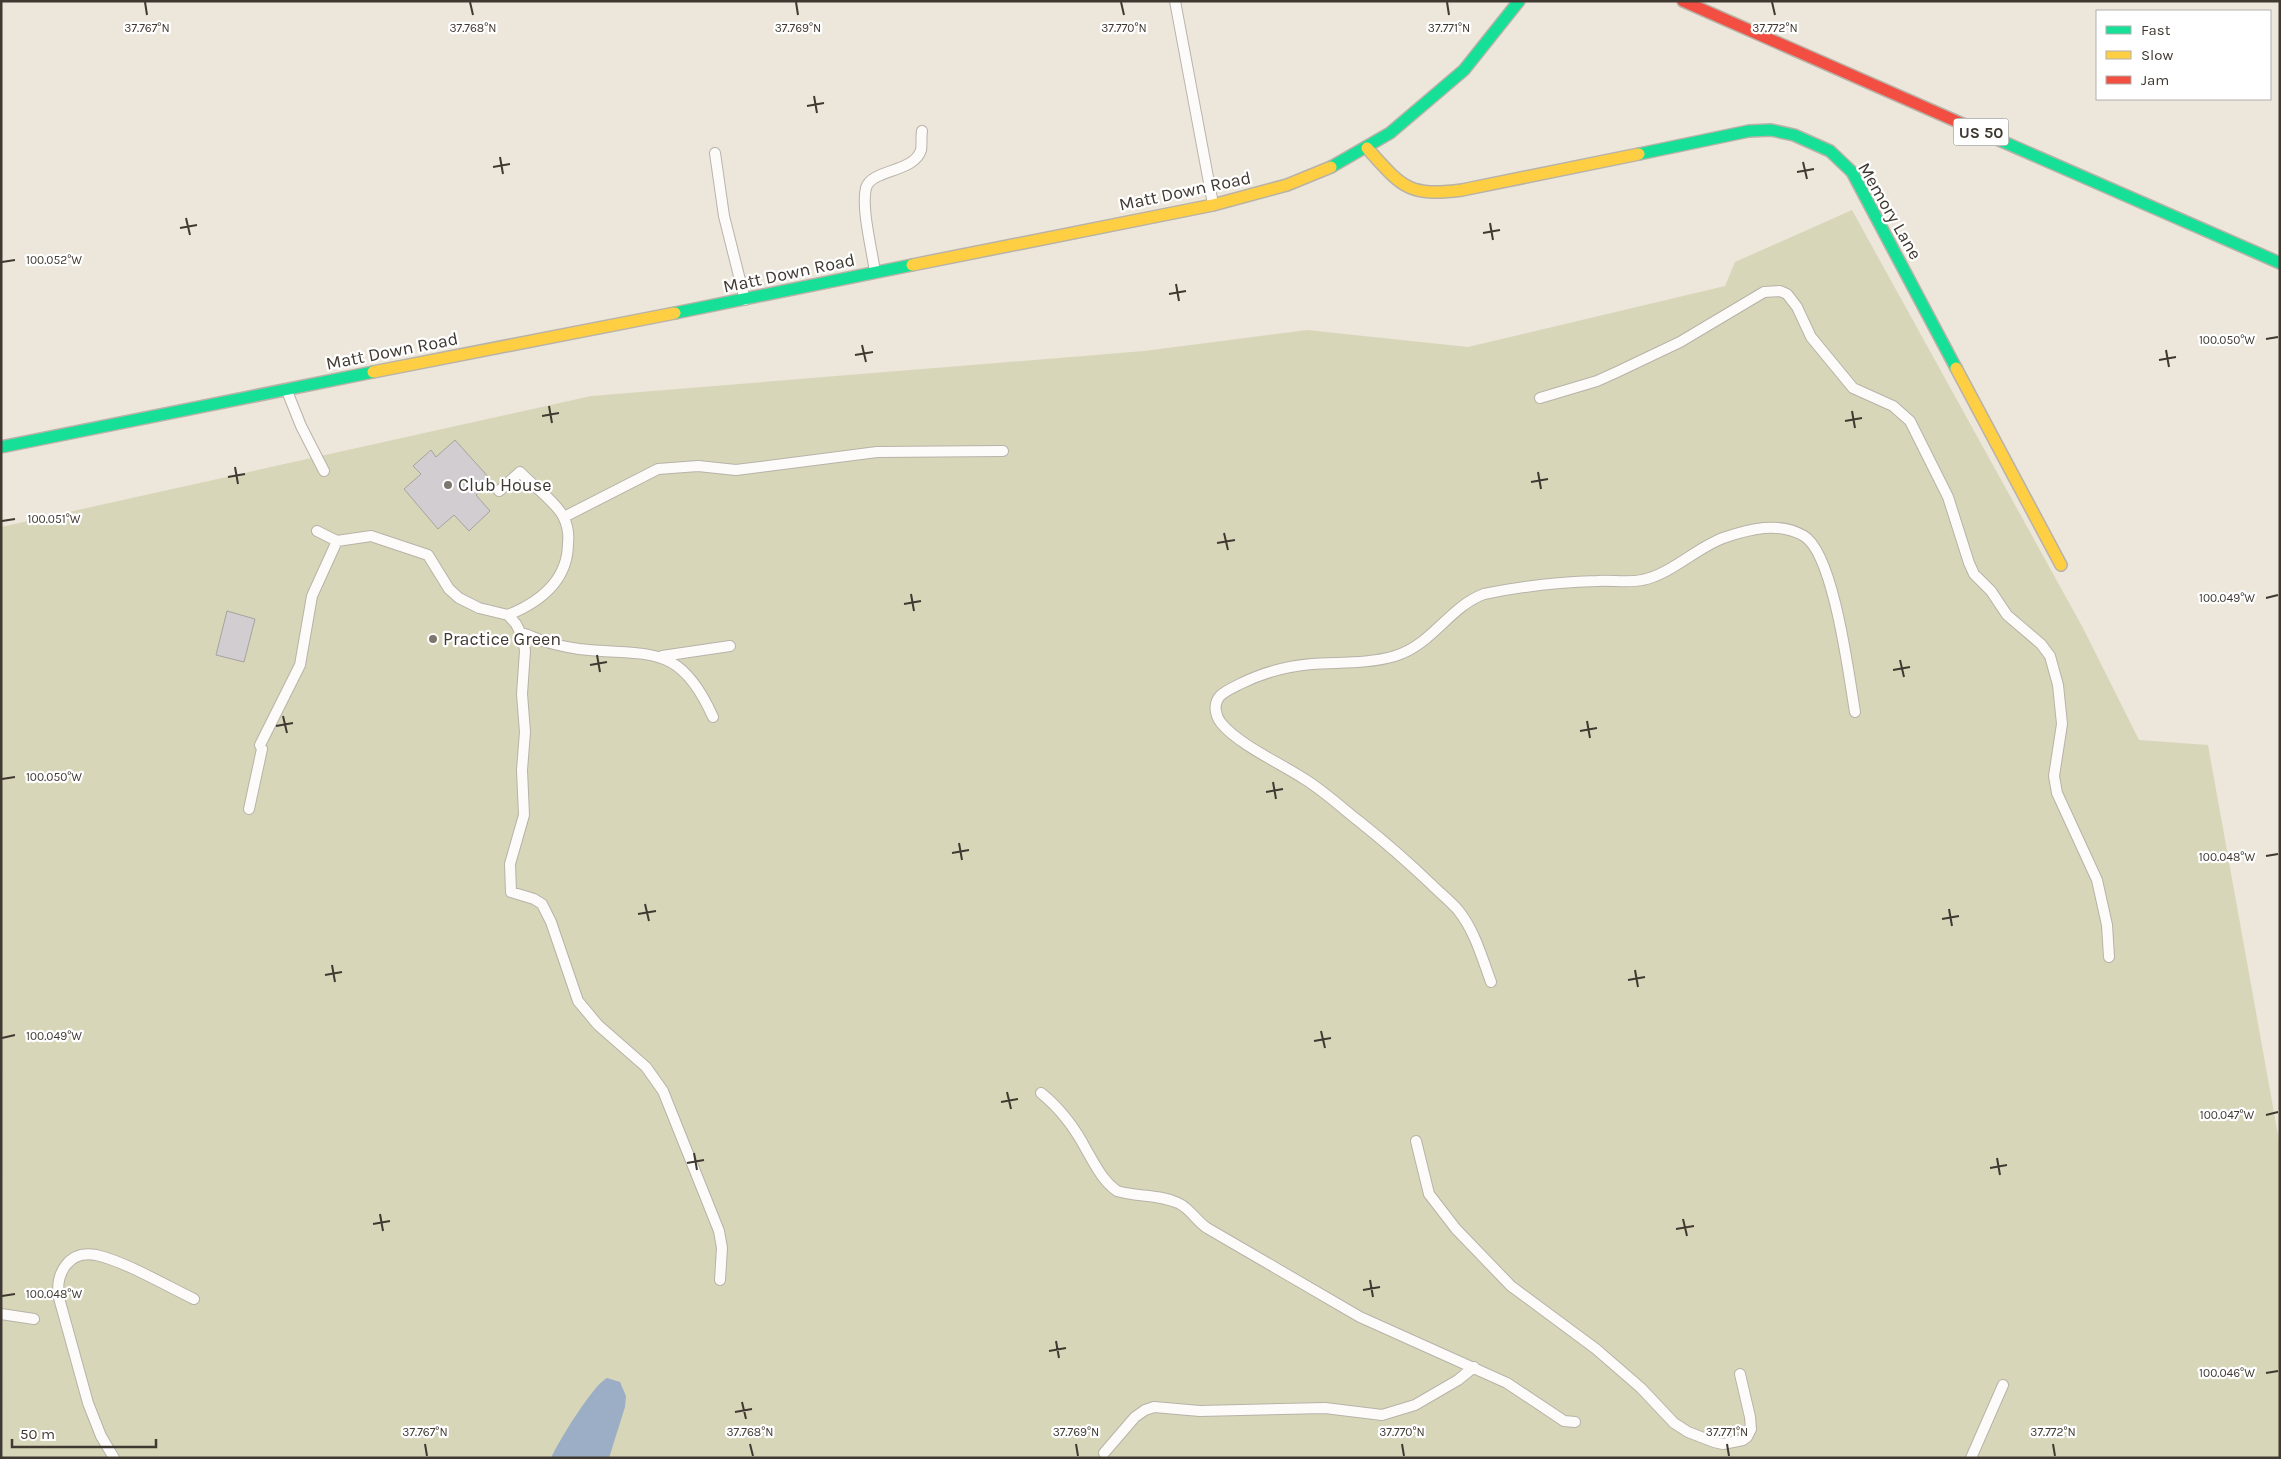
<svg xmlns="http://www.w3.org/2000/svg" width="2281" height="1459" font-family="Karla,sans-serif">
  <style>
    .green { fill: #d8d6b9 }
    .water { fill: #9caec5 }
    .building { fill: #d1cdd0; stroke: #a6a2a0 }
    .lines { fill: none; stroke-linecap: round; stroke-linejoin: round }
    .lane-casing { stroke: #b8b2a8; stroke-width: 12 }
    .fast-casing { stroke: #b8b2a8; stroke-width: 14 }
    .slow-casing { stroke: #b8b2a8; stroke-width: 14 }
    .jam-casing { stroke: #b8b2a8; stroke-width: 14 }
    .lane { stroke: #fcfbf9; stroke-width: 10 }
    .fast { stroke: #16e098; stroke-width: 11 }
    .slow { stroke: #ffcf43; stroke-width: 11 }
    .jam { stroke: #f24e42; stroke-width: 11 }
    .ticks { fill: none; stroke: #3f3931; stroke-width: 2 }
    .poi-dot { fill: #7c766c; stroke: #fff; stroke-width: 2 }
    .labels { text-anchor: middle; dominant-baseline: central; stroke-width: 4.5; stroke-linejoin: round; paint-order: stroke }
    .shield { fill: #fff; stroke: #79746f; stroke-width: 1 }
    .shield-label { font-size: 16px; font-weight: bold; fill: #3f3931 }
    .street-label { font-size: 18px; fill: #3f3931; stroke: #fff }
    .poi-label { font-size: 18px; fill: #3f3931; stroke: #fff; text-anchor: start }
    .ticks-label { font-size: 12px; text-anchor: middle; fill: #3f3931; stroke: #fff; stroke-width: 4.5; stroke-linejoin: round; paint-order: stroke }
  </style>
  <rect width="100%" height="100%" fill="#ede6da"/>
  <!-- green -->
  <path class="green" d="M 1852,210 L 2083,628 L 2139,740 L 2208,745 L 2280,1146 L 2280,1458 L 3,1458 L 1,527 L 591,396 L 1144,351 L 1307,330 L 1468,347 L 1725,286 L 1735,262 Z"/>
  <!-- water -->
  <path class="water" d="M 607,1378 L 620,1382 L 626,1396 L 625,1407 L 609,1458 L 551,1458 C 558,1442 593,1385 607,1378 Z"/>
  <!-- building -->
  <path class="building" d="M 455,440 L 492,481 L 476,495 L 490,511 L 469,531 L 454,515 L 438,529 L 404,489 L 421,474 L 413,466 L 431,450 L 436,457 Z
    M 227,611 L 255,619 L 244,662 L 216,655 Z"/>
  <g class="lines">
    <defs>
      <path id="lane" d="M 1175,1 L 1213,204
        M 715,153 L 724,216 L 745,300
        M 875,272 C 872,250 861,208 866,188 C 871,169 914,173 921,150 C 922,145 921,137 922,131
        M 287,391 L 301,426 L 324,471
        M 1540,398 L 1597,381 L 1617,372 L 1680,342 L 1764,292 L 1780,291 L 1787,294 L 1797,307 L 1811,337 L 1853,388 L 1893,406 L 1910,421 L 1948,497 L 1969,563 L 1974,574 L 1991,591 L 2007,615 L 2041,644 L 2050,656 L 2058,685 L 2062,724 L 2054,776 L 2057,793 L 2097,880 L 2107,925 L 2109,957
        M 499,491 L 520,472 C 533,486 554,500 563,516 C 567,524 569,535 568,543 C 568,580 540,602 508,615
        M 564,517 L 658,469 L 698,466 L 736,470 L 877,452 L 1003,451
        M 317,531 L 337,541 L 371,536 L 428,555 L 449,589 L 459,598 L 479,608 L 508,615 L 516,624 L 523,638 L 525,651 L 522,694 L 525,732 L 522,770 L 524,815 L 510,864 L 511,892 L 534,899 L 542,904 L 551,922 L 578,1001 L 598,1025 L 646,1067 L 663,1091 L 719,1231 L 722,1248 L 720,1280
        M 520,633 C 527,634 532,637 538,639 C 550,644 566,647 579,649 C 650,657 679,641 713,717
        M 662,656 L 730,646
        M 249,809 L 262,749 L 260,745 L 300,665 L 312,596 L 337,541
        M 1491,982 C 1482,958 1475,931 1458,910 C 1450,901 1440,893 1431,884 C 1408,862 1385,842 1360,822 C 1342,808 1325,792 1306,780 C 1282,764 1239,745 1221,723 C 1215,715 1213,704 1220,696 C 1225,691 1234,687 1240,684 C 1262,673 1287,666 1312,664 C 1339,662 1368,664 1395,656 C 1432,645 1449,607 1484,594 C 1518,587 1561,582 1597,581 C 1612,580 1628,583 1642,580 C 1670,575 1696,548 1723,538 C 1749,529 1779,521 1804,536 C 1834,554 1849,677 1855,712
        M 1041,1093 C 1061,1109 1075,1128 1087,1151 C 1096,1166 1102,1180 1117,1191 C 1136,1197 1159,1194 1178,1203 C 1190,1208 1196,1221 1207,1228 L 1360,1317 L 1507,1383 L 1564,1421 L 1575,1422
        M 1416,1141 L 1429,1194 L 1456,1229 L 1511,1286 L 1596,1349 L 1641,1388 L 1674,1423 L 1688,1432 L 1714,1442 L 1723,1444 L 1743,1440 L 1747,1437 L 1751,1429 L 1750,1417 L 1740,1374
        M 1,1314 L 34,1319
        M 1104,1453 L 1135,1417 L 1145,1410 L 1154,1407 L 1200,1411 L 1325,1408 L 1382,1415 L 1415,1405 L 1458,1380 L 1474,1367
        M 114,1458 L 101,1436 L 88,1403 L 59,1298 C 55,1274 68,1250 96,1255 C 124,1261 167,1286 194,1299
        M 1971,1458 L 2003,1385"/>
      <path id="fast" d="M 1990,136 L 2280,263
        M 1639,154 L 1749,131 L 1771,130 L 1794,135 L 1830,151 L 1852,172 L 1956,368
        M 1331,167 L 1390,133 L 1464,70 L 1519,1
        M 675,313 L 912,265
        M 1,447 L 373,372"/>
      <path id="slow" d="M 1367,148 C 1402,187 1408,197 1462,190 L 1639,154
        M 912,265 L 1213,205 L 1287,185 L 1331,167
        M 1956,368 L 2061,565
        M 373,372 L 675,313"/>
      <path id="jam" d="M 1683,1 L 1990,136"/>
    </defs>
    <!-- lane casing -->
    <use href="#lane" class="lane-casing"/>
    <!-- fast casing -->
    <use href="#fast" class="fast-casing"/>
    <!-- slow casing -->
    <use href="#slow" class="slow-casing"/>
    <!-- jam casing -->
    <use href="#jam" class="jam-casing"/>
    <!-- lane -->
    <use href="#lane" class="lane"/>
    <!-- fast -->
    <use href="#fast" class="fast"/>
    <!-- slow -->
    <use href="#slow" class="slow"/>
    <!-- jam -->
    <use href="#jam" class="jam"/>
  </g>
  <!-- ticks -->
  <path class="ticks" d="M 145,2 L 147,15M 470,2 L 473,15M 796,2 L 798,15M 1121,2 L 1124,15M 1447,2 L 1449,15M 1772,2 L 1775,15M 814,96 L 817,113M 807,106 L 824,103M 500,157 L 503,174M 1803,162 L 1807,179M 493,167 L 510,164M 1797,172 L 1814,169M 186,218 L 190,235M 1490,223 L 1493,240M 180,228 L 197,225M 1483,233 L 1500,230M 2,262 L 15,260M 1176,284 L 1179,301M 1169,294 L 1186,291M 2266,339 L 2278,337M 862,345 L 866,362M 2166,350 L 2169,367M 855,355 L 873,352M 2159,360 L 2176,357M 549,406 L 552,423M 1852,411 L 1855,428M 542,416 L 559,413M 1845,421 L 1862,418M 235,467 L 238,484M 1538,472 L 1541,489M 228,477 L 245,474M 1531,482 L 1548,479M 2,521 L 15,519M 1224,533 L 1228,550M 1217,543 L 1235,540M 911,594 L 914,611M 2266,598 L 2278,595M 904,604 L 921,601M 597,655 L 600,672M 1900,660 L 1904,677M 590,665 L 607,662M 1893,670 L 1910,667M 283,716 L 287,733M 1587,721 L 1590,738M 276,726 L 293,723M 1580,731 L 1597,728M 2,779 L 15,777M 1273,782 L 1276,799M 1266,792 L 1283,789M 959,843 L 962,860M 952,853 L 969,850M 2266,856 L 2278,854M 645,904 L 649,921M 1949,909 L 1952,926M 638,914 L 656,911M 1942,919 L 1959,916M 332,965 L 335,982M 1635,970 L 1638,987M 325,975 L 342,972M 1628,980 L 1645,977M 1321,1031 L 1325,1048M 2,1038 L 15,1035M 1314,1041 L 1331,1038M 1007,1092 L 1011,1109M 1001,1102 L 1018,1099M 2266,1115 L 2278,1112M 694,1153 L 697,1170M 1997,1158 L 2000,1175M 687,1163 L 704,1160M 1990,1168 L 2007,1165M 380,1214 L 383,1231M 1683,1219 L 1687,1236M 373,1224 L 390,1221M 1676,1229 L 1694,1226M 1370,1280 L 1373,1297M 1363,1290 L 1380,1287M 2,1296 L 15,1294M 1056,1341 L 1059,1358M 1049,1351 L 1066,1348M 2266,1373 L 2278,1371M 742,1402 L 746,1419M 735,1412 L 752,1409M 425,1444 L 427,1456M 750,1444 L 753,1456M 1076,1444 L 1078,1456M 1402,1444 L 1404,1456M 1727,1444 L 1729,1456M 2053,1444 L 2055,1456"/>
  <!-- markers -->
  <g class="poi-dot">
    <circle cx="448" cy="485" r="5"/>
    <circle cx="433" cy="639" r="5"/>
  </g>
  <g class="labels">
    <!-- shield labels -->
    <rect class="shield" x="1953.5" y="118.5" width="55" height="27" rx="4"/>
    <g class="shield-label">
      <text x="1981" y="132">US 50</text>
    </g>
    <!-- street labels -->
    <g class="street-label">
      <text transform="translate(1185 191) rotate(-12)">Matt Down Road</text>
      <text transform="translate(1890 211) rotate(60)">Memory Lane</text>
      <text transform="translate(789 273) rotate(-12)">Matt Down Road</text>
      <text transform="translate(392 351) rotate(-11)">Matt Down Road</text>
    </g>
    <!-- poi labels -->
    <g class="poi-label">
      <text x="458" y="485">Club House</text>
      <text x="443" y="639">Practice Green</text>
    </g>
  </g>
  <g class="ticks-label">
    <text x="147" y="32">37.767°N</text>
    <text x="473" y="32">37.768°N</text>
    <text x="798" y="32">37.769°N</text>
    <text x="1124" y="32">37.770°N</text>
    <text x="1449" y="32">37.771°N</text>
    <text x="1775" y="32">37.772°N</text>
    <text x="54" y="264">100.052°W</text>
    <text x="2227" y="344">100.050°W</text>
    <text x="54" y="523">100.051°W</text>
    <text x="2227" y="602">100.049°W</text>
    <text x="54" y="781">100.050°W</text>
    <text x="2227" y="861">100.048°W</text>
    <text x="54" y="1040">100.049°W</text>
    <text x="2227" y="1119">100.047°W</text>
    <text x="54" y="1298">100.048°W</text>
    <text x="2227" y="1377">100.046°W</text>
    <text x="425" y="1436">37.767°N</text>
    <text x="750" y="1436">37.768°N</text>
    <text x="1076" y="1436">37.769°N</text>
    <text x="1402" y="1436">37.770°N</text>
    <text x="1727" y="1436">37.771°N</text>
    <text x="2053" y="1436">37.772°N</text>
  </g>
  <!-- border -->
  <rect width="2281" height="1459" fill="none" stroke="#3f3931" stroke-width="5"/>
  <!-- legend -->
  <rect x="2096" y="10" width="175" height="90" fill="#ffffff" stroke="#b2b0ad"/>
  <rect x="2106" y="26" width="25" height="8" fill="#16e098" stroke="#b2b0ad"/>
  <text x="2141" y="35" font-size="15" fill="#3f3931">Fast</text>
  <rect x="2106" y="51" width="25" height="8" fill="#ffcf43" stroke="#b2b0ad"/>
  <text x="2141" y="60" font-size="15" fill="#3f3931">Slow</text>
  <rect x="2106" y="76" width="25" height="8" fill="#f24e42" stroke="#b2b0ad"/>
  <text x="2141" y="85" font-size="15" fill="#3f3931">Jam</text>
  <!-- scale -->
  <path d="M12 1439v8h144v-8" fill="none" stroke="#3f3931" stroke-width="2.5"/>
  <text x="20" y="1439" font-size="15" fill="#3f3931" stroke="#ffffff" stroke-width="4" paint-order="stroke">50 m</text>
</svg>
